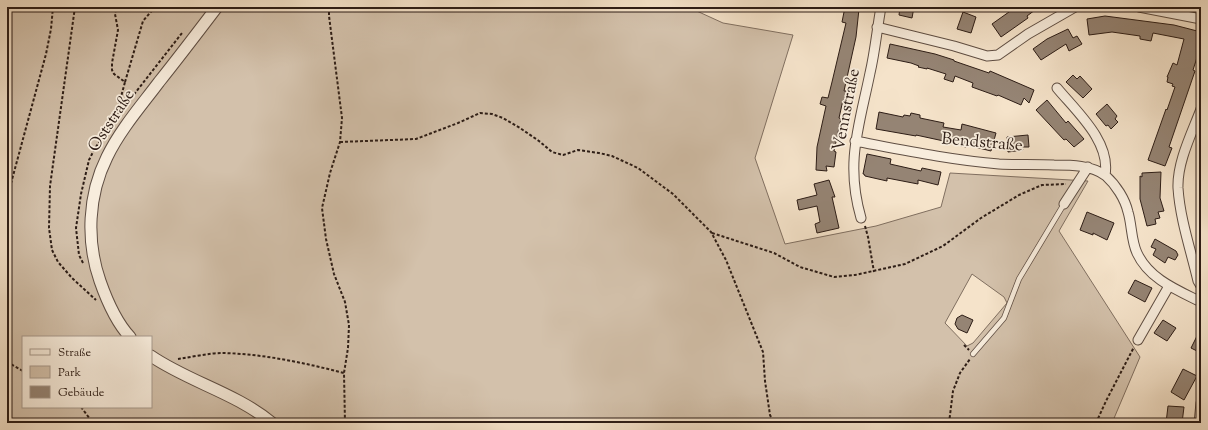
<svg xmlns="http://www.w3.org/2000/svg" width="1208" height="430" font-family="'Sorts Mill Goudy',serif">
  <style>
    .green { fill: #d3c1ab; stroke: #806f60; fill-rule: evenodd }
    .building { fill: #958474; stroke: #2d1d16 }
    .lines { fill: none; stroke-linecap: round; stroke-linejoin: round }
    .service-casing { stroke: #5f4e43; stroke-width: 6 }
    .minor-casing { stroke: #5f4e43; stroke-width: 11 }
    .tertiary-casing { stroke: #5f4e43; stroke-width: 13 }
    .path { stroke: #2d1d16; stroke-width: 2; stroke-dasharray: 3 2; stroke-linecap: butt }
    .service { stroke: #f8eddd; stroke-width: 4.5 }
    .minor { stroke: #f8eddd; stroke-width: 9 }
    .tertiary { stroke: #f8eddd; stroke-width: 11 }
    .labels { text-anchor: middle; dominant-baseline: central; stroke-width: 3.5; stroke-linejoin: round; paint-order: stroke }
    .street-label { font-size: 17px; fill: #2d1d16; stroke: #f8eddd }
  </style>
  <rect width="100%" height="100%" fill="#f5e3ca"/>
  <filter id="stains"><feTurbulence type="fractalNoise" baseFrequency=".005" numOctaves="4"/><feColorMatrix values="0 0 0 0 .2 0 0 0 0 .09 0 0 0 0 .02 0 0 0 .5 -.17"/></filter>
  <radialGradient id="worn" r=".72"><stop offset=".6" stop-color="#630" stop-opacity="0"/><stop offset="1" stop-color="#630" stop-opacity=".3"/></radialGradient>
  <!-- green -->
  <path class="green" d="M 7,7 L 688,7 L 723,23 L 793,35 L 755,158 L 785,244 L 876,226 L 941,207 L 950,173 L 1088,181 L 1059,231 L 1140,357 L 1112,423 L 7,423 ZM 972,274 L 1004,297 L 1007,303 L 973,343 L 967,346 L 945,323 ZM 23,337 L 151,337 L 151,407 L 23,407 Z"/>
  <!-- building -->
  <path class="building" d="M 845,7 L 859,9 L 856,37 L 844,91 L 848,91 L 846,101 L 843,100 L 839,118 L 841,119 L 834,151 L 836,152 L 834,167 L 826,166 L 827,171 L 816,170 L 817,147 L 826,106 L 820,104 L 822,97 L 828,98 L 832,82 L 846,23 L 842,22 Z
    M 900,7 L 914,7 L 912,18 L 899,15 Z
    M 1016,7 L 1039,7 L 1027,16 L 1028,18 L 1001,37 L 992,24 Z
    M 963,12 L 976,17 L 971,33 L 957,29 Z
    M 1105,16 L 1174,25 L 1201,32 L 1201,45 L 1193,70 L 1195,71 L 1169,147 L 1172,148 L 1165,166 L 1148,160 L 1166,109 L 1167,110 L 1175,87 L 1172,86 L 1173,84 L 1167,82 L 1168,77 L 1167,77 L 1173,63 L 1177,65 L 1184,39 L 1153,33 L 1151,41 L 1140,39 L 1140,36 L 1112,32 L 1089,35 L 1087,19 Z
    M 1068,29 L 1073,38 L 1077,36 L 1082,44 L 1069,51 L 1066,44 L 1041,60 L 1033,49 L 1047,39 Z
    M 890,44 L 935,54 L 954,60 L 954,61 L 989,73 L 990,71 L 1034,90 L 1029,103 L 1024,98 L 1021,105 L 998,95 L 997,96 L 972,87 L 973,83 L 955,76 L 953,82 L 944,79 L 946,74 L 927,68 L 927,69 L 918,67 L 919,66 L 911,63 L 887,58 Z
    M 1073,75 L 1077,79 L 1080,76 L 1092,89 L 1083,98 L 1066,82 Z
    M 1047,100 L 1066,123 L 1068,121 L 1084,139 L 1074,147 L 1066,139 L 1064,140 L 1036,110 Z
    M 1107,104 L 1117,116 L 1115,119 L 1118,122 L 1111,129 L 1108,125 L 1106,126 L 1096,114 Z
    M 879,112 L 903,117 L 904,115 L 910,116 L 911,113 L 920,115 L 920,118 L 944,123 L 943,127 L 961,130 L 962,124 L 996,133 L 991,151 L 967,145 L 966,147 L 953,144 L 953,143 L 916,135 L 916,136 L 876,129 Z
    M 1028,135 L 1029,147 L 1022,147 L 1023,150 L 1008,152 L 1007,137 Z
    M 867,154 L 891,159 L 890,164 L 921,171 L 922,168 L 941,172 L 938,185 L 918,180 L 918,184 L 887,178 L 887,181 L 865,176 L 864,174 L 863,174 Z
    M 1161,172 L 1160,198 L 1164,211 L 1158,212 L 1160,218 L 1155,219 L 1156,224 L 1147,226 L 1140,199 L 1140,176 L 1142,177 L 1142,173 Z
    M 829,180 L 835,197 L 832,197 L 839,228 L 817,233 L 815,224 L 820,222 L 817,206 L 799,210 L 797,200 L 817,195 L 814,184 Z
    M 1087,212 L 1114,223 L 1107,240 L 1093,233 L 1093,235 L 1080,230 Z
    M 1155,239 L 1176,251 L 1178,255 L 1175,260 L 1168,257 L 1165,263 L 1153,255 L 1156,249 L 1151,247 Z
    M 1135,280 L 1152,288 L 1145,302 L 1128,293 Z
    M 962,315 L 973,320 L 967,333 L 958,329 L 955,324 L 957,318 Z
    M 1163,320 L 1176,328 L 1167,341 L 1154,333 Z
    M 1201,328 L 1201,353 L 1191,348 Z
    M 1183,369 L 1197,376 L 1184,400 L 1171,392 Z
    M 1168,406 L 1184,407 L 1182,423 L 1166,423 Z"/>
  <g class="lines">
    <defs>
      <path id="service" d="M 973,354 L 1004,318 L 1019,279 L 1064,204"/>
      <path id="minor" d="M 1139,7 L 1201,19
        M 877,27 L 954,46 L 987,56 L 998,55 L 1028,34 L 1075,7
        M 1057,88 C 1077,112 1111,142 1105,175
        M 1201,109 C 1192,133 1177,162 1178,188 C 1180,219 1191,251 1198,281 L 1201,286
        M 855,141 C 903,150 951,160 999,164 C 1017,165 1035,164 1054,165 C 1071,165 1092,165 1106,176 C 1116,185 1125,199 1128,212 C 1132,225 1131,240 1137,253 C 1149,279 1177,290 1201,302
        M 1064,204 L 1088,167
        M 861,218 C 845,163 859,127 870,73 C 875,52 877,29 881,7
        M 1138,340 L 1169,286
        M 1199,423 L 1201,403"/>
      <path id="tertiary" d="M 130,337 C 116,322 107,301 100,281 C 86,241 88,195 107,157 C 120,130 141,106 159,82 C 179,57 198,32 217,7
        M 151,356 C 189,382 236,393 272,423"/>
    </defs>
    <!-- service casing -->
    <use href="#service" class="service-casing"/>
    <!-- minor casing -->
    <use href="#minor" class="minor-casing"/>
    <!-- tertiary casing -->
    <use href="#tertiary" class="tertiary-casing"/>
    <!-- path -->
    <path class="path" d="M 75,7 L 50,186 L 49,228 L 52,250 L 58,262 L 72,278 L 96,300
      M 329,7 L 329,16 L 342,118 L 340,142 L 330,173 L 322,208 L 326,239 L 334,274 L 345,302 L 349,325 L 348,348 L 344,373 L 345,423
      M 125,82 L 143,21 L 155,7
      M 115,119 L 125,82 L 114,74 L 112,70 L 112,63 L 118,30 L 115,14 L 116,7
      M 340,142 L 416,139 L 458,123 L 480,113 L 492,114 L 503,118 L 520,128 L 539,141 L 552,152 L 563,155 L 578,150 L 599,153 L 612,156 L 638,168 L 673,194 L 711,232 L 726,260 L 763,352 L 765,381 L 770,415 L 774,423
      M 7,198 L 46,54 L 51,29 L 53,7
      M 865,226 L 868,237 L 874,272
      M 712,233 L 774,253 L 800,267 L 834,277 L 855,275 L 905,264 L 943,246 L 981,218 L 1019,195 L 1042,185 L 1066,184
      M 83,263 L 79,255 L 76,228 L 81,194 L 89,160 L 94,150 L 114,120 L 182,33
      M 964,345 L 969,350
      M 178,359 C 192,357 209,353 223,353 C 264,354 305,363 344,373
      M 7,362 L 23,371
      M 81,407 L 93,423
      M 949,423 L 953,391 L 960,373 L 970,359
      M 1096,423 L 1106,401 L 1134,347"/>
    <!-- service -->
    <use href="#service" class="service"/>
    <!-- minor -->
    <use href="#minor" class="minor"/>
    <!-- tertiary -->
    <use href="#tertiary" class="tertiary"/>
  </g>
  <g class="labels">
    <!-- street labels -->
    <g class="street-label">
      <text transform="translate(847 110) rotate(-79)">Vennstraße</text>
      <text transform="translate(112 121) rotate(-57)">Oststraße</text>
      <text transform="translate(982 143) rotate(5)">Bendstraße</text>
    </g>
  </g>
  <!-- margin -->
  <rect width="1208" height="430" fill="none" stroke="#f5e3ca" stroke-width="24"/>
  <rect x="8" y="8" width="1192" height="414" fill="none" stroke="#2d1d16" stroke-width="2"/>
  <rect x="12" y="12" width="1184" height="406" fill="none" stroke="#2d1d16"/>
  <!-- legend -->
  <rect x="22" y="336" width="130" height="72" fill="#f8eddd" stroke="#a79a8d"/>
  <rect x="30" y="349" width="20" height="6" fill="#f8eddd" stroke="#a79a8d"/>
  <text x="58" y="356" font-size="12" fill="#2d1d16">Straße</text>
  <rect x="30" y="366" width="20" height="12" fill="#d3c1ab" stroke="#a79a8d"/>
  <text x="58" y="376" font-size="12" fill="#2d1d16">Park</text>
  <rect x="30" y="386" width="20" height="12" fill="#958474" stroke="#a79a8d"/>
  <text x="58" y="396" font-size="12" fill="#2d1d16">Gebäude</text>
  <rect width="100%" height="100%" filter="url(#stains)"/>
  <rect width="100%" height="100%" fill="url(#worn)"/>
</svg>
